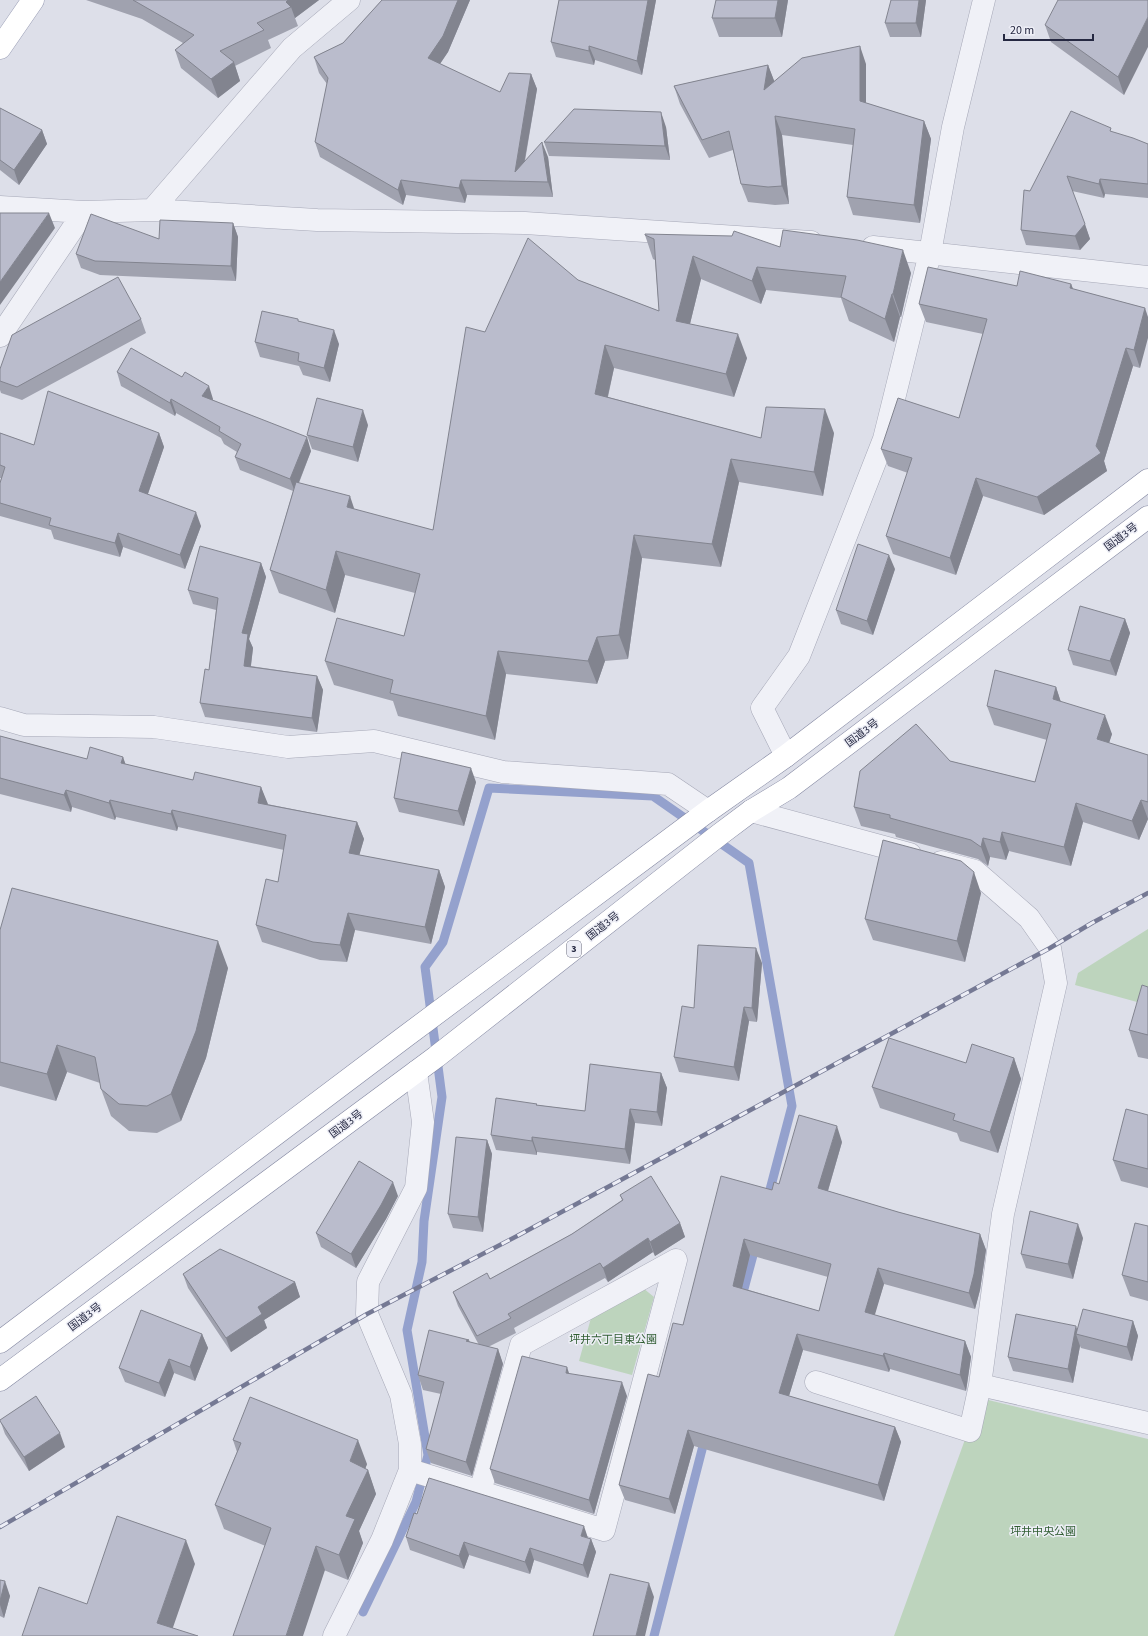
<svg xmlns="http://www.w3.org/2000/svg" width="1148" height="1636" font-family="'Source Sans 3','Noto Sans JP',sans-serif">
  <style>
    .green { fill: #bdd4bd }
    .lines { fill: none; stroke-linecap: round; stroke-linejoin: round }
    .stream { stroke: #94a1cd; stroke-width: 9 }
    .minor-casing { stroke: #a6a8b7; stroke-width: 23 }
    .major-casing { stroke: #9b9fb6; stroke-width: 23 }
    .highway-casing { stroke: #8387a1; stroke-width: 23 }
    .minor { stroke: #f0f1f7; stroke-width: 22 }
    .major { stroke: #fff; stroke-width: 22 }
    .highway { stroke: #fff; stroke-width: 22 }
    .rail-casing { stroke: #757994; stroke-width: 4.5 }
    .rail { stroke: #edeef6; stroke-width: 3; stroke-dasharray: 9; stroke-linecap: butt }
    .wall { fill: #a0a2af; fill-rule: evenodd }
    .shaded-wall { fill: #82848f }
    .building { fill: #babccc; stroke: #82848f; fill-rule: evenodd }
    .labels { text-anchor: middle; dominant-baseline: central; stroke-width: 3; stroke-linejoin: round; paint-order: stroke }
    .shield { fill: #edeef6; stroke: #616377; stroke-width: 1 }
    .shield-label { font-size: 10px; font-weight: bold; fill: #252841 }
    .street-label { font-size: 11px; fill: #252841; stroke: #edeef6 }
    .park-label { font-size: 11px; fill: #315e33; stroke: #edeef6 }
  </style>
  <rect width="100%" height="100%" fill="#dddfe9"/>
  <!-- green -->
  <path class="green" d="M 1148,929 L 1148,1005 L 1075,985 L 1078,973 Z
    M 643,1288 L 654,1297 L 632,1375 L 579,1361 L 591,1318 Z
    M 980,1398 L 1148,1439 L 1148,1636 L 894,1636 Z"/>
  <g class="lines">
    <!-- stream -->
    <path class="stream" d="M 741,1300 L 756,1244
      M 363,1612 L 416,1502 L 428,1455 L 407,1330 L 422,1262 L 424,1221 L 442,1097 L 425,967 L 443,942 L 489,788 L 653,796 L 749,863 L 792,1106 L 767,1201
      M 654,1636 L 705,1438"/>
    <defs>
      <path id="minor" d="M 0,207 L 84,212 L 152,210 L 317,220 L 525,223 L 811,242
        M 152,210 L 292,48 L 349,0
        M 873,247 L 1148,277
        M 0,336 L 84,212
        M 0,718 L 24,725 L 154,727 L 288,747 L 374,741 L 503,772 L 668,784 L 708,811
        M 786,756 L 762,708 L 799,656 L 884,439 L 930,253 L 953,127 L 984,0
        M 751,811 L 910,854
        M 941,862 L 975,871 L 1029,918 L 1050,948 L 1056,983 L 1003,1214 L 980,1385 L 1148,1423
        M 816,1382 L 970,1431 L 980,1385
        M 410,1470 L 604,1530 L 676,1260 L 521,1345 L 480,1492
        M 334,1636 L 382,1540 L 410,1470 L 410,1444 L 401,1395 L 367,1314 L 368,1282 L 416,1188 L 423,1122 L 416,1072"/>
      <path id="major" d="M 0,48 L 33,0"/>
      <path id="highway" d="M 0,1342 L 406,1036 L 708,811 L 786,756 L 1148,480
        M 0,1380 L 436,1057 L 719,835 L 751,811 L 789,788 L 1148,517"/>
    </defs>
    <!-- minor casing -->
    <use href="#minor" class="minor-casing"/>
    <!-- major casing -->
    <use href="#major" class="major-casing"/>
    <!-- highway casing -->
    <use href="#highway" class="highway-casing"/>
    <!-- minor -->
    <use href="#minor" class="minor"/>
    <!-- major -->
    <use href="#major" class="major"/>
    <!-- highway -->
    <use href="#highway" class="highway"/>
    <defs>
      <path id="rail" d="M 0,1527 L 367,1314 L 519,1235 L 1050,948 L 1092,923 L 1148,893"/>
    </defs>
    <!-- rail casing -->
    <use href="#rail" class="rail-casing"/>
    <!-- rail -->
    <use href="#rail" class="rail"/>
  </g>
  <!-- wall -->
  <path class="wall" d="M 86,0 L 319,0 L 295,18 L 298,26 L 268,40 L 271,48 L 235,66 L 240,81 L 218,98 L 181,68 L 175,50 L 183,43 L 142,19 Z
    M 382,0 L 470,0 L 448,52 L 440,64 L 500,92 L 531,74 L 537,89 L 525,161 L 548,157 L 553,197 L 467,195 L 465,203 L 406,195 L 403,205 L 320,157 L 315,142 L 327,84 L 319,73 L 314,57 L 343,43 Z
    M 559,0 L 656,0 L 642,75 L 595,60 L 594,65 L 556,57 L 551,42 Z
    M 788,0 L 782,37 L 719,37 L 712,18 Z
    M 926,0 L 921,37 L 890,37 L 885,23 Z
    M 1148,0 L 1124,95 L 1051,42 L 1045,25 Z
    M 866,64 L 866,103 L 924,121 L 931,139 L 920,223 L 853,215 L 847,197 L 853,145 L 782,135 L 789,204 L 775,205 L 748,202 L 741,184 L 733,150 L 709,158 L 680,104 L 674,86 L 768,65 L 774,81 Z
    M 0,108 L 42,130 L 47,144 L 19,185 L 0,170 Z
    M 666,127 L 670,160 L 549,156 L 544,142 Z
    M 1112,132 L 1148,144 L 1148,198 L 1105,194 L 1104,198 L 1072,191 L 1090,239 L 1080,250 L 1026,245 L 1021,230 L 1030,191 Z
    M 233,223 L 238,237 L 236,281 L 100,275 L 81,268 L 76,254 L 159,239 Z
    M 645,235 L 780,247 L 911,273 L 901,317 L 900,317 L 894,342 L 849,321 L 841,298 L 766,290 L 761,304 L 701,279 L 690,324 L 747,358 L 734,397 L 614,368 L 608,397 L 761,438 L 834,433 L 823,496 L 739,482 L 721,567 L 642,558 L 628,659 L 605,661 L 597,684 L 506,674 L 495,740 L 398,716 L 393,701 L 334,685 L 325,661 L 404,636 L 415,593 L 345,575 L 335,613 L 279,593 L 270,570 L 293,491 L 240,470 L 235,457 L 237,452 L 224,444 L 221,438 L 176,413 L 175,416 L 121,386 L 117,372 L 213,399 L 213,400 L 311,451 L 299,483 L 355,510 L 433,530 L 485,332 L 578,280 L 659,311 L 655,260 L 653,259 Z
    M 1071,284 L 1073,289 L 1145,308 L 1140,368 L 1133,366 L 1104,461 L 1107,471 L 1044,515 L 983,496 L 956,575 L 893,554 L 886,536 L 908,473 L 888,466 L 881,449 L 959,418 L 983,334 L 926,322 L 919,304 L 1017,286 Z
    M 141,319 L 146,333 L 22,400 L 1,393 L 0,390 L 0,369 Z
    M 299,321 L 339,344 L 330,382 L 303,375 L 299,366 L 260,357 L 255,342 Z
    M 368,425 L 358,462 L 312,449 L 307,435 Z
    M 0,433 L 34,445 L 159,433 L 164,447 L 148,494 L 201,526 L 185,569 L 123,547 L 120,557 L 54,539 L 51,530 L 0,516 L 0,483 L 1,478 L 0,478 Z
    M 261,563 L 266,577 L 249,639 L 253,648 L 251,666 L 317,676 L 323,690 L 317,732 L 205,717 L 200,703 L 209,670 L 216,610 L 193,604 L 188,590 Z
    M 895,569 L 873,635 L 841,624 L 836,610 Z
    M 1125,619 L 1130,633 L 1116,676 L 1073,665 L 1068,650 Z
    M 1056,687 L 1061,702 L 1112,734 L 1109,743 L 1148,755 L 1148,819 L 1139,840 L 1083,822 L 1071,866 L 1009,851 L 1006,860 L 990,857 L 988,866 L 978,859 L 896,837 L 895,834 L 861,826 L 854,807 L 950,761 L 1035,782 L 1047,740 L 994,725 L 987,706 Z
    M 0,736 L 87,759 L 123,757 L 125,764 L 193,780 L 261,787 L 267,804 L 357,822 L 364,839 L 359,855 L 439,870 L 445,887 L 431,944 L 355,930 L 347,962 L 320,960 L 262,942 L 256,925 L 278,882 L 284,850 L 178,827 L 177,831 L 116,817 L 115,820 L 72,807 L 71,812 L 0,794 Z
    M 476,782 L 464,826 L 399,812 L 394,798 Z
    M 981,893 L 965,962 L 873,940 L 865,919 Z
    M 0,930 L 228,968 L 206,1058 L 181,1121 L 157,1133 L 129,1131 L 111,1116 L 101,1089 L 100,1083 L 67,1072 L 56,1101 L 0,1086 Z
    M 762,963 L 757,1022 L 749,1021 L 739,1081 L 679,1072 L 674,1057 L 694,1008 Z
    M 1148,987 L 1148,1059 L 1138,1057 L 1129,1030 Z
    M 1014,1058 L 1021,1079 L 998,1153 L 960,1141 L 957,1133 L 880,1108 L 872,1087 L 966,1063 Z
    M 661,1073 L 667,1088 L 662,1126 L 635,1123 L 630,1164 L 537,1152 L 537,1155 L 496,1150 L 491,1135 L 537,1104 L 537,1105 L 585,1111 Z
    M 1148,1115 L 1148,1188 L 1121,1181 L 1113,1160 Z
    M 487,1140 L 492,1154 L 483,1232 L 453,1228 L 448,1214 Z
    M 842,1142 L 828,1191 L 898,1212 L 980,1234 L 986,1250 L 980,1290 L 975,1309 L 884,1284 L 874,1315 L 965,1341 L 971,1357 L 966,1391 L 890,1369 L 889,1372 L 803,1350 L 789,1396 L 895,1427 L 901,1442 L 884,1501 L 694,1446 L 675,1514 L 625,1500 L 619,1485 L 659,1377 L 683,1325 L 772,1190 L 779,1184 ZM 750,1255 L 828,1277 L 819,1311 L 742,1288 Z
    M 620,1195 L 680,1223 L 685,1237 L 655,1256 L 653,1252 L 608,1282 L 605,1278 L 514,1328 L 516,1333 L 488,1347 L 498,1349 L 503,1364 L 472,1476 L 431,1463 L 426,1449 L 441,1394 L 423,1390 L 418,1375 L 469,1340 L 470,1342 L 479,1345 L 458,1306 L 453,1292 L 490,1279 L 572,1234 L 622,1200 Z
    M 398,1196 L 386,1219 L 356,1268 L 321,1247 L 316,1233 Z
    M 1148,1226 L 1148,1301 L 1130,1296 L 1122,1275 Z
    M 1083,1238 L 1073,1279 L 1026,1268 L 1021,1254 Z
    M 183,1274 L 295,1282 L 300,1297 L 264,1320 L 267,1328 L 231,1352 L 188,1288 Z
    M 1133,1321 L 1138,1336 L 1132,1361 L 1081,1348 L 1080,1346 L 1073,1383 L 1013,1371 L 1008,1357 L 1077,1330 Z
    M 202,1334 L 208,1348 L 195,1381 L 174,1373 L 165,1397 L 125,1382 L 119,1368 Z
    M 569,1374 L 627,1396 L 594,1514 L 495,1483 L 490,1469 Z
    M 0,1420 L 65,1447 L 29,1471 L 5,1434 Z
    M 233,1440 L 367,1464 L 365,1469 L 368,1470 L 376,1494 L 359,1531 L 363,1543 L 348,1580 L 224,1529 L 215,1505 L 237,1452 Z
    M 417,1514 L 588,1538 L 591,1539 L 596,1552 L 588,1578 L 534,1560 L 530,1574 L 469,1555 L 464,1569 L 410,1550 L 406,1537 Z
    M 0,1580 L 10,1596 L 4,1618 L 0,1616 Z"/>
  <!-- shaded-wall -->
  <path class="shaded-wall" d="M 288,0 L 319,0 L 295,18 L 291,7 L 286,2 Z
    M 458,0 L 470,0 L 448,52 L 433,74 L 428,58 Z
    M 648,0 L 656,0 L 642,75 L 637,61 Z
    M 778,0 L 788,0 L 782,37 L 775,18 Z
    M 919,0 L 926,0 L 921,37 L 916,23 Z
    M 1148,17 L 1148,47 L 1124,95 L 1118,77 Z
    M 589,46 L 595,60 L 594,65 L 589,51 Z
    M 860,46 L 866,64 L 866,119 L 860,101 Z
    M 234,62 L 240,81 L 218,98 L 211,79 Z
    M 768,65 L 775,83 L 764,90 Z
    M 531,74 L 537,89 L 521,181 L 515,172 Z
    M 661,112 L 666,127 L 670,160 L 665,146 Z
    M 775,116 L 782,135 L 789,204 L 782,186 Z
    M 924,121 L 931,139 L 920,223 L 914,205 Z
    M 42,130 L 47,144 L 19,185 L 14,170 Z
    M 542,142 L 548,157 L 553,197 L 548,182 Z
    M 1100,179 L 1105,194 L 1104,198 L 1099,184 Z
    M 401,180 L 406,195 L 403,205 L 398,190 Z
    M 461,180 L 467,195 L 465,203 L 459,188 Z
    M 49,213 L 55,228 L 0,305 L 0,282 Z
    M 233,223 L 238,237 L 236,281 L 231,266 Z
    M 1085,224 L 1090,239 L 1080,250 L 1075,236 Z
    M 903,250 L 911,273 L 901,317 L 893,294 Z
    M 693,256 L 701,279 L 685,344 L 676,321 Z
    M 757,267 L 766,290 L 761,304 L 752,281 Z
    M 1071,284 L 1078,301 L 1070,288 Z
    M 892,294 L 900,317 L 894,342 L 885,319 Z
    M 1145,308 L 1148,317 L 1148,338 L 1140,368 L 1134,350 Z
    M 334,330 L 339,344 L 330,382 L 324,368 Z
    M 738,334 L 747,358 L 734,397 L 726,374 Z
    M 605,345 L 614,368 L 603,417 L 595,394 Z
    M 1126,348 L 1133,366 L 1104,461 L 1107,471 L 1044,515 L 1037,497 L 1096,446 Z
    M 209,386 L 213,399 L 207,409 L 202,396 Z
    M 171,399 L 176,413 L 175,416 L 170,403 Z
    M 825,409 L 834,433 L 823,496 L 814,472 Z
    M 363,410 L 368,425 L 358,462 L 353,447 Z
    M 159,433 L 164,447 L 144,505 L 139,491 Z
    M 307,437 L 311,451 L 295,492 L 290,479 Z
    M 731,459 L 739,482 L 721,567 L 712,544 Z
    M 976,478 L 983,496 L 956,575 L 950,558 Z
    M 350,496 L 358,520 L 347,507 Z
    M 196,512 L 201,526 L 185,569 L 180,555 Z
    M 118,533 L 123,547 L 120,557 L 115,543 Z
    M 634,535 L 642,558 L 628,659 L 619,635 Z
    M 336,551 L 345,575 L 335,613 L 326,590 Z
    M 889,555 L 895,569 L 873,635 L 867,621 Z
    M 261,563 L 266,577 L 249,639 L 253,648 L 249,680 L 244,666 L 242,633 Z
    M 1125,619 L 1130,633 L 1116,676 L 1110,661 Z
    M 597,637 L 605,661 L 597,684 L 588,661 Z
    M 498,651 L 506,674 L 495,740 L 486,716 Z
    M 317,676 L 323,690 L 317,732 L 312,718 Z
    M 1056,687 L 1062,706 L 1053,699 Z
    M 1105,715 L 1112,734 L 1104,758 L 1097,739 Z
    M 123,757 L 129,774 L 121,763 Z
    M 471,768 L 476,782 L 464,826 L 458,811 Z
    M 261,787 L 268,804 L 264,820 L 258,803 Z
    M 66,790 L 72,807 L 71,812 L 64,795 Z
    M 110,800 L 116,817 L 115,820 L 109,803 Z
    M 1141,800 L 1148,819 L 1139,840 L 1132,821 Z
    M 1076,803 L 1083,822 L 1071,866 L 1064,847 Z
    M 172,810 L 178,827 L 177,831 L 171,814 Z
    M 357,822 L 364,839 L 355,870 L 349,853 Z
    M 1002,832 L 1009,851 L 1006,860 L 1000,842 Z
    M 983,838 L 990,857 L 988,866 L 981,847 Z
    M 439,870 L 445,887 L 431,944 L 425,927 Z
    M 974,872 L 981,893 L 965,962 L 957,941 Z
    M 348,913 L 355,930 L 347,962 L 340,945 Z
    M 218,941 L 228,968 L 206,1058 L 181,1121 L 171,1094 Z
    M 756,948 L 762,963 L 757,1022 L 752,1008 Z
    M 744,1007 L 749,1021 L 739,1081 L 734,1067 Z
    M 57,1045 L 67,1072 L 56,1101 L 47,1074 Z
    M 1014,1058 L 1021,1079 L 998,1153 L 990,1132 Z
    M 661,1073 L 667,1088 L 662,1126 L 657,1112 Z
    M 630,1109 L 635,1123 L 630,1164 L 625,1149 Z
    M 837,1126 L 842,1142 L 824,1204 L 818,1188 Z
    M 532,1137 L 537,1152 L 537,1155 L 532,1141 Z
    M 487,1140 L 492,1154 L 483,1232 L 478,1217 Z
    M 393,1182 L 398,1196 L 386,1219 L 356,1268 L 351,1254 Z
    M 680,1223 L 685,1237 L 655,1256 L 650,1242 Z
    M 1078,1224 L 1083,1238 L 1073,1279 L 1068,1264 Z
    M 980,1234 L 986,1250 L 980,1290 L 975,1309 L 969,1293 Z
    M 648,1238 L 653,1252 L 608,1282 L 603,1268 Z
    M 744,1239 L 750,1255 L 739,1301 L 733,1286 Z
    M 878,1268 L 884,1284 L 871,1328 L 865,1312 Z
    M 295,1282 L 300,1297 L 264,1320 L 267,1328 L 231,1352 L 226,1338 L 258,1307 Z
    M 1133,1321 L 1138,1336 L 1132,1361 L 1127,1347 Z
    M 1076,1326 L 1079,1335 L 1076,1334 L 1080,1346 L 1073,1383 L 1068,1369 Z
    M 202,1334 L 208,1348 L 195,1381 L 190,1367 Z
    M 797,1334 L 803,1350 L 785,1409 L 779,1393 Z
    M 965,1341 L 971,1357 L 966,1391 L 960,1375 Z
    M 498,1349 L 503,1364 L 472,1476 L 466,1462 Z
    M 884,1353 L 890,1369 L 889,1372 L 883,1356 Z
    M 169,1359 L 174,1373 L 165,1397 L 159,1383 Z
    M 567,1367 L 572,1382 L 566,1373 Z
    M 622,1382 L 627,1396 L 594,1514 L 589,1500 Z
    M 895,1427 L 901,1442 L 884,1501 L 878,1485 Z
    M 688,1430 L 694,1446 L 675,1514 L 669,1499 Z
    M 60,1433 L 65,1447 L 29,1471 L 24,1457 Z
    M 358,1440 L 367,1464 L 359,1486 L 350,1461 Z
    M 368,1470 L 376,1494 L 359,1531 L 363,1543 L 348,1580 L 339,1555 L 346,1516 Z
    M 584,1526 L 588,1538 L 581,1536 Z
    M 591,1539 L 596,1552 L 588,1578 L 583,1565 Z
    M 186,1540 L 195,1564 L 170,1636 L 157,1623 Z
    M 464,1542 L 469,1555 L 464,1569 L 459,1556 Z
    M 316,1546 L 325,1570 L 303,1636 L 286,1636 Z
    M 530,1548 L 534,1560 L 530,1574 L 525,1562 Z
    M 5,1581 L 10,1596 L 4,1618 L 0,1605 L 0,1601 Z
    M 649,1583 L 654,1597 L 645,1636 L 636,1636 Z"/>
  <!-- building -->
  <path class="building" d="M 133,0 L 288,0 L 286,2 L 291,7 L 257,23 L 264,30 L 220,51 L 234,62 L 211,79 L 175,50 L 194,35 Z
    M 382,0 L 458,0 L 443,36 L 428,58 L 500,92 L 509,73 L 531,74 L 515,172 L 542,142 L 548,182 L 461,180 L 459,188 L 401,180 L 398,190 L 315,142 L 328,78 L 314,57 L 343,43 Z
    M 559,0 L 648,0 L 637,61 L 589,46 L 589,51 L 551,42 Z
    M 716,0 L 778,0 L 775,18 L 712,18 Z
    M 891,0 L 919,0 L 916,23 L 885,23 Z
    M 1058,0 L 1148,0 L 1148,17 L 1118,77 L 1045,25 Z
    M 860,46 L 860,101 L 924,121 L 914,205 L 847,197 L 855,129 L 775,116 L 782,186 L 768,187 L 741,184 L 729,131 L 702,140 L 674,86 L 768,65 L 764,90 L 802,58 Z
    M 0,108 L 42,130 L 14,170 L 0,160 Z
    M 574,109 L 661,112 L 665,146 L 544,142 Z
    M 1071,111 L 1111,128 L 1110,131 L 1133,138 L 1148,144 L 1148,184 L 1100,179 L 1099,184 L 1067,176 L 1085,224 L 1075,236 L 1021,230 L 1024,190 L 1030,191 Z
    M 0,213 L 49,213 L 0,282 Z
    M 91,214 L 159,239 L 160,220 L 233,223 L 231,266 L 95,261 L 76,254 Z
    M 783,230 L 857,240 L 903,250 L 893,294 L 892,294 L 885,319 L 841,297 L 846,276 L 757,267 L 752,281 L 693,256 L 676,321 L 738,334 L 726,374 L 605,345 L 595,394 L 761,438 L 766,407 L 825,409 L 814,472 L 731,459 L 712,544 L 634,535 L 619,635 L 597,637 L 588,661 L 498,651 L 486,716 L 390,693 L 393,680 L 325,661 L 337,618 L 404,636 L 420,574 L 336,551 L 326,590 L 270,570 L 296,482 L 350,496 L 347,507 L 433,530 L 466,327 L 485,332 L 528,238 L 578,280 L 659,311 L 654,239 L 645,235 L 645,234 L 732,236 L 734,231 L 780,247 Z
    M 928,267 L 1017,286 L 1020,271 L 1071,284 L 1070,288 L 1145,308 L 1134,350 L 1126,348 L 1096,446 L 1101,453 L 1037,497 L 976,478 L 950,558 L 886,536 L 912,458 L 881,449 L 898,398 L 959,418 L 987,319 L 919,304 Z
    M 118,277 L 141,319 L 17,387 L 0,381 L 0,369 L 12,335 Z
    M 262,311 L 298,319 L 298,321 L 334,330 L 324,368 L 298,361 L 299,353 L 255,342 Z
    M 131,348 L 182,377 L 185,372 L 209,386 L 202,396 L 307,437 L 290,479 L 235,457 L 241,444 L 219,431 L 220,427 L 171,399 L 170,403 L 117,372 Z
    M 48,391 L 159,433 L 139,491 L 196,512 L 180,555 L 118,533 L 115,543 L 49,525 L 51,518 L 0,503 L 0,483 L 5,467 L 0,465 L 0,433 L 34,445 Z
    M 317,398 L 363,410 L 353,447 L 307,435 Z
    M 858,544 L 889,555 L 867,621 L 836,610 Z
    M 200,546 L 261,563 L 242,633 L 248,634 L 244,666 L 317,676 L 312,718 L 200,703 L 205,669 L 209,670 L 218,598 L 188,590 Z
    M 1080,606 L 1125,619 L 1110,661 L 1068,650 Z
    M 995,670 L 1056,687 L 1053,699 L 1105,715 L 1097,739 L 1148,755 L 1148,802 L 1141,800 L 1132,821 L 1076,803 L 1064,847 L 1002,832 L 1000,842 L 983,838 L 981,847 L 971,840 L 890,818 L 890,815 L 854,807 L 860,771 L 916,724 L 950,761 L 1035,782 L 1051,724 L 987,706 Z
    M 0,736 L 87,759 L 90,747 L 123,757 L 121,763 L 193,780 L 195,772 L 261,787 L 258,803 L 357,822 L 349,853 L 439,870 L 425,927 L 348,913 L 340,945 L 313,942 L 256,925 L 266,879 L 278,882 L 286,835 L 172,810 L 171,814 L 110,800 L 109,803 L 66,790 L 64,795 L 0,778 Z
    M 402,752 L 471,768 L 458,811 L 394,798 Z
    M 883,840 L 961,861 L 974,872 L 957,941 L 865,919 Z
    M 12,888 L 218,941 L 196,1031 L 171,1094 L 147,1106 L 119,1104 L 101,1089 L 95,1057 L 57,1045 L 47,1074 L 0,1062 L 0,930 Z
    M 698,945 L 756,948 L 752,1008 L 744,1007 L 734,1067 L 674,1057 L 682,1006 L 694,1008 Z
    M 1142,985 L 1148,987 L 1148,1035 L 1129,1030 Z
    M 889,1038 L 966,1063 L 972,1044 L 1014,1058 L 990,1132 L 953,1120 L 955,1114 L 872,1087 Z
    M 590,1064 L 661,1073 L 657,1112 L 630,1109 L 625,1149 L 532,1137 L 532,1141 L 491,1135 L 496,1098 L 537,1104 L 536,1105 L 585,1111 Z
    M 1126,1109 L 1148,1115 L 1148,1169 L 1113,1160 Z
    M 799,1115 L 837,1126 L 818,1188 L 898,1212 L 980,1234 L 974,1274 L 969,1293 L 878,1268 L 865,1312 L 965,1341 L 960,1375 L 884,1353 L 883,1356 L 797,1334 L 779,1393 L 895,1427 L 878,1485 L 688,1430 L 669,1499 L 619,1485 L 648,1374 L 659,1377 L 673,1323 L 683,1325 L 721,1176 L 772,1190 L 774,1182 L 779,1184 ZM 744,1239 L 831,1264 L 819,1311 L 733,1286 Z
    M 456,1137 L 487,1140 L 478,1217 L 448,1214 Z
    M 359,1161 L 393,1182 L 381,1205 L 351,1254 L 316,1233 Z
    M 651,1176 L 680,1223 L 650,1242 L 648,1238 L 603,1268 L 600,1263 L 508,1314 L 511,1318 L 477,1336 L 453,1292 L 487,1273 L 490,1279 L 572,1234 L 623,1200 L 620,1195 Z
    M 1030,1211 L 1078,1224 L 1068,1264 L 1021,1254 Z
    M 1135,1223 L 1148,1226 L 1148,1282 L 1122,1275 Z
    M 220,1249 L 295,1282 L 258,1307 L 262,1314 L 226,1338 L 183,1274 Z
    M 1083,1309 L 1133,1321 L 1127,1347 L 1076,1334 Z
    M 141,1310 L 202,1334 L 190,1367 L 169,1359 L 159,1383 L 119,1368 Z
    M 1016,1314 L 1076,1326 L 1068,1369 L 1008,1357 Z
    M 429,1330 L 469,1340 L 466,1341 L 498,1349 L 466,1462 L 426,1449 L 444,1382 L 418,1375 Z
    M 522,1356 L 567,1367 L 566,1373 L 622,1382 L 589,1500 L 490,1469 Z
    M 36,1396 L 60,1433 L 24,1457 L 0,1421 L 0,1420 Z
    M 250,1397 L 358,1440 L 350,1461 L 368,1470 L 346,1516 L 355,1519 L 339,1555 L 316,1546 L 286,1636 L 233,1636 L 271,1528 L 215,1505 L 241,1443 L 233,1440 Z
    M 429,1478 L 584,1526 L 581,1536 L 591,1539 L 583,1565 L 530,1548 L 525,1562 L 464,1542 L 459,1556 L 406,1537 L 414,1513 L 417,1514 Z
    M 117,1516 L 186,1540 L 157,1623 L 198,1636 L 22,1636 L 39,1587 L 87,1604 Z
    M 610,1574 L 649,1583 L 636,1636 L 593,1636 Z
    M 0,1580 L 5,1581 L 0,1601 Z"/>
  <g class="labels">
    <!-- shield labels -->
    <rect class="shield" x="567" y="941" width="14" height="16" rx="3"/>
    <g class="shield-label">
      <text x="574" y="949">3</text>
    </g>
    <!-- street labels -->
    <g class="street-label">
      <text transform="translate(1121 537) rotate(-37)">国道3号</text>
      <text transform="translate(862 733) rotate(-37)">国道3号</text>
      <text transform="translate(603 926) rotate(-38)">国道3号</text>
      <text transform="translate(346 1124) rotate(-37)">国道3号</text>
      <text transform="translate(85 1317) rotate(-37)">国道3号</text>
    </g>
    <!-- park labels -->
    <g class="park-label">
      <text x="613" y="1339">坪井六丁目東公園</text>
      <text x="1043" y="1531">坪井中央公園</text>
    </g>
  </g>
  <!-- scale -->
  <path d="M1004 34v6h89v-6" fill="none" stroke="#252841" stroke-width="2"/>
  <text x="1010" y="34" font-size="12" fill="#252841" stroke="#edeef6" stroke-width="3" paint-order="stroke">20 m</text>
</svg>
